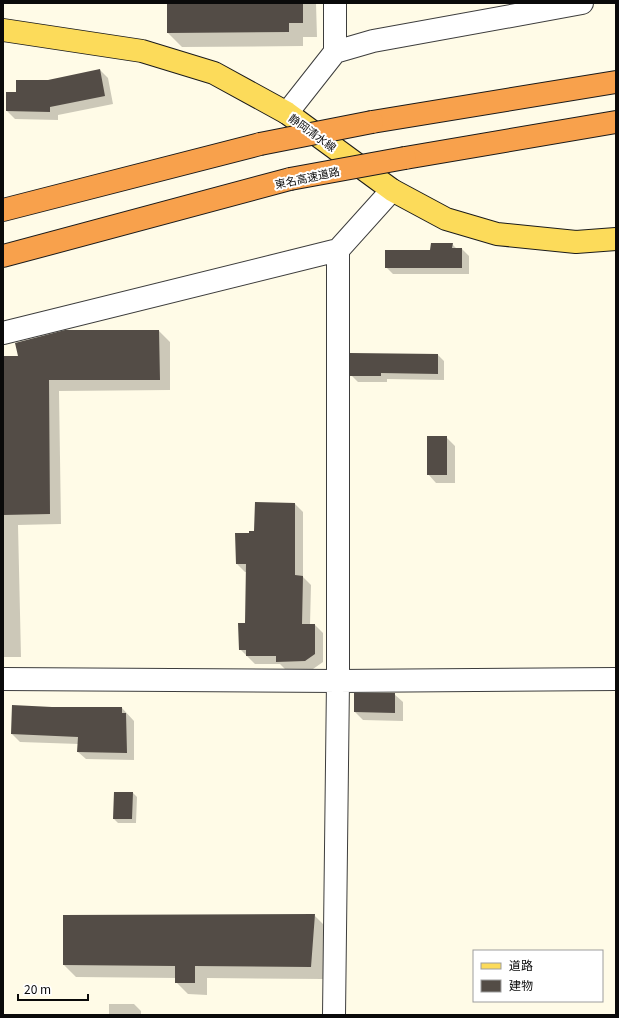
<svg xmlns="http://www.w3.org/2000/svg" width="619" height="1018" font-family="Georgia,'Noto Sans JP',serif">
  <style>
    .shadow { fill: #0003 }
    .building { fill: #534c46 }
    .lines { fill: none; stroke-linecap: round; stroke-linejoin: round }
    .minor-casing { stroke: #3d3d3d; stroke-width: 24 }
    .major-casing { stroke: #1b1b1b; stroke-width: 24 }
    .highway-casing { stroke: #1b1b1b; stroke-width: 24 }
    .minor { stroke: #fff; stroke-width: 22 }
    .major { stroke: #fcdb5a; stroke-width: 22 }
    .highway { stroke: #f8a14c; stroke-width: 22 }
    .highway-bridge-casing { stroke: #1b1b1b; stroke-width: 24; stroke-linecap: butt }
    .highway-bridge { stroke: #f8a14c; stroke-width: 22 }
    .labels { text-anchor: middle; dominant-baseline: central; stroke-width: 4; stroke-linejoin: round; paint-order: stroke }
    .street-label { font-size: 11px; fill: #0a0a0a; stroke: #fff }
  </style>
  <rect width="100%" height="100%" fill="#fffbe7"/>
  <!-- shadow -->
  <path class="shadow" d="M 168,3 L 316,3 L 317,37 L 303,37 L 303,46 L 182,47 L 168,33 Z
    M 100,70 L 108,78 L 113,104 L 58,115 L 58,120 L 15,119 L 7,111 L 7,93 L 17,93 L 48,81 Z
    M 452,244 L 457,249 L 462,249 L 469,256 L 469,274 L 393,274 L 386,267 Z
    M 159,331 L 170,342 L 170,390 L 59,391 L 61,524 L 18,525 L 21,657 L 3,657 L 3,357 L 20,357 Z
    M 438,355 L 444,361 L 444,380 L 387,379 L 387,382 L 358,382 L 352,376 Z
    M 446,437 L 455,446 L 455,483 L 436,483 L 428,474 Z
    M 295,504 L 303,512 L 303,577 L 311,585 L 310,625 L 315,625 L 323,633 L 323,662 L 313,669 L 285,669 L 280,664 L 255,664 L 240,649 L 246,624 L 247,572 L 245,572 L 237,564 L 250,534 Z
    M 355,694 L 394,694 L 403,702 L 403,721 L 363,720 L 355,712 Z
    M 13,706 L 52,708 L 122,708 L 134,721 L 134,760 L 86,759 L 78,752 L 79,744 L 20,742 L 12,734 Z
    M 133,793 L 137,797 L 136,823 L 118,823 L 114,819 Z
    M 314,915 L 326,927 L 323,979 L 207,978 L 207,995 L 188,994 L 176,982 L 176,978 L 76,977 L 64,965 Z
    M 109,1004 L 134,1004 L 141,1011 L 141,1015 L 109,1015 Z"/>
  <!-- building -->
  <path class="building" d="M 167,3 L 303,3 L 303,23 L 289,23 L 289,32 L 167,33 Z
    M 100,69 L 105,96 L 50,107 L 50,112 L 6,111 L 6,92 L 16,92 L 16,80 L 48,80 Z
    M 431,243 L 453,243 L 452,248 L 462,248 L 462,268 L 385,268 L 385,250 L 430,250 Z
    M 65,330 L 159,330 L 160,380 L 49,380 L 50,514 L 3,515 L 3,356 L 18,356 L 15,343 Z
    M 350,353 L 438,354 L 438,374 L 381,373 L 381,376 L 350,376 Z
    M 427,436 L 447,436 L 447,475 L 427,475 Z
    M 255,502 L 295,503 L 295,575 L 303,576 L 302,624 L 315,624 L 315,654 L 305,661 L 276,662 L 276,656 L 246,656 L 246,650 L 239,650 L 238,623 L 245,623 L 246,564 L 236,564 L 235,533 L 249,533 L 249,531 L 254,531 Z
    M 354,693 L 395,693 L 395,713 L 354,712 Z
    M 12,705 L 52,707 L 122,707 L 122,713 L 126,713 L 127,753 L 77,752 L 78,737 L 11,734 Z
    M 114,792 L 133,792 L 132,819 L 113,819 Z
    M 315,914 L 311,967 L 195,966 L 195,983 L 175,983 L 175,966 L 63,965 L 63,915 Z"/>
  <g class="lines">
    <defs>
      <path id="minor" d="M 335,3 L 335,52
        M 287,113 L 335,52 L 373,41 L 582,3
        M 3,333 L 338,250 L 392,190
        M 3,679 L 338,681 L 616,679
        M 334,1015 L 338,681 L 338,250"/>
      <path id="major" d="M 3,30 L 142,51 L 214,73 L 287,113 L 392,190 L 446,219 L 497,234 L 576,242 L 616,239"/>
      <path id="highway" d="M 372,122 L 616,82
        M 405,158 L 616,122
        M 3,210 L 260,144
        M 3,256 L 290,179"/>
    </defs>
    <!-- minor casing -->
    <use href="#minor" class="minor-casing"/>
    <!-- major casing -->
    <use href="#major" class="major-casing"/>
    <!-- highway casing -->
    <use href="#highway" class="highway-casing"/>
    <!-- minor -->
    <use href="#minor" class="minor"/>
    <!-- major -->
    <use href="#major" class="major"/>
    <!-- highway -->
    <use href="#highway" class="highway"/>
    <defs>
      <path id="highway-bridge" d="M 260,144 L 372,122
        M 290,179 L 405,158"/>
    </defs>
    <!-- highway-bridge casing -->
    <use href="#highway-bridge" class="highway-bridge-casing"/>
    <!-- highway-bridge -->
    <use href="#highway-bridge" class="highway-bridge"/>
  </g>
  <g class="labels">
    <!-- street labels -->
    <g class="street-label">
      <text transform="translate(313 132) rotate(36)">静岡清水線</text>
      <text transform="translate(307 177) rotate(-12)">東名高速道路</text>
    </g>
  </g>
  <!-- border -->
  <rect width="619" height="1018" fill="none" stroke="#0a0a0a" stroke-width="8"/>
  <!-- legend -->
  <rect x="473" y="950" width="130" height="52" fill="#ffffff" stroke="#9d9d9d"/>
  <rect x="481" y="963" width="20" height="6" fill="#fcdb5a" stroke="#9d9d9d"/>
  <text x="509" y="970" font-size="12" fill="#0a0a0a">道路</text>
  <rect x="481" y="980" width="20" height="12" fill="#534c46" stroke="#9d9d9d"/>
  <text x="509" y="990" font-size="12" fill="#0a0a0a">建物</text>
  <!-- scale -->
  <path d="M18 994v6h70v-6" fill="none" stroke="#0a0a0a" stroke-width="2"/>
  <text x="24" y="994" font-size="12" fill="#0a0a0a" stroke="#ffffff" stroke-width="3" paint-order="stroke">20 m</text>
</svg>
